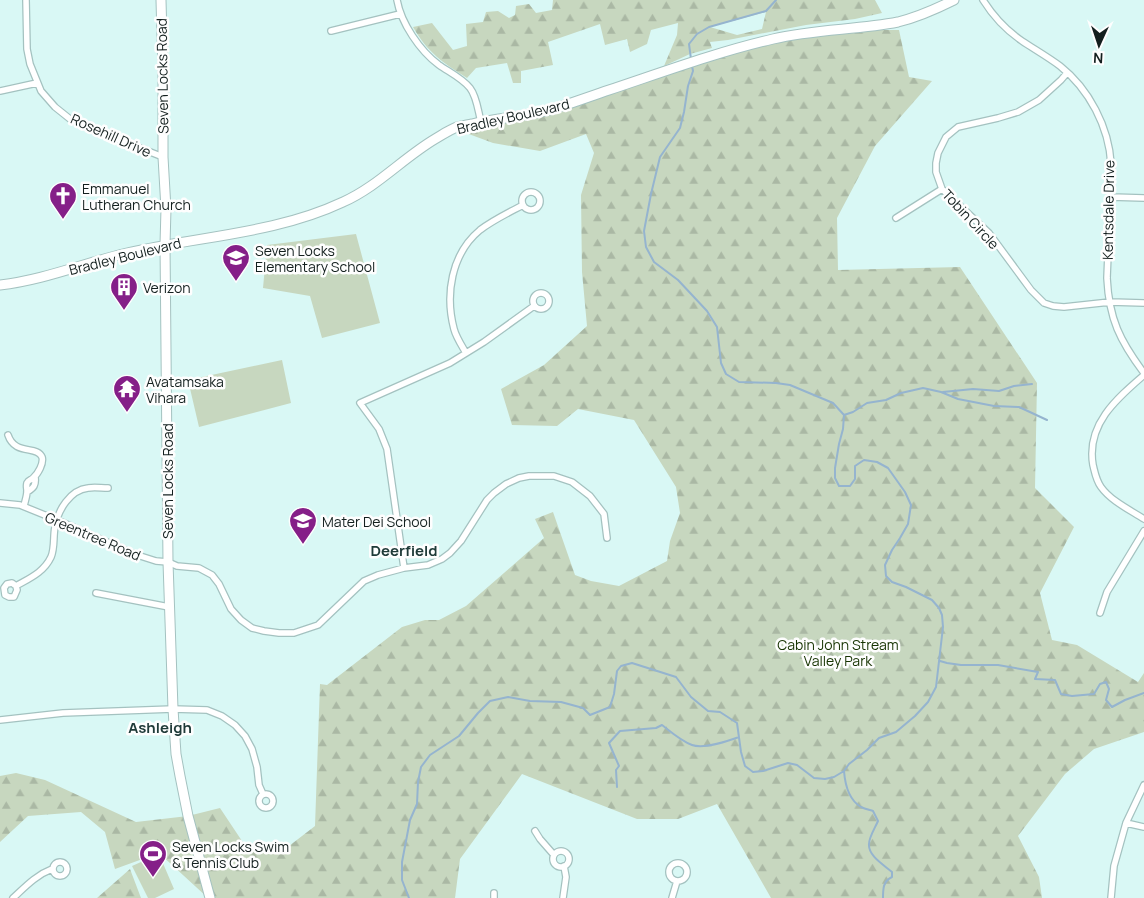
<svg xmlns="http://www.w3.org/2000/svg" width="1144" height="898" font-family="Manrope,sans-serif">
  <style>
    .green { fill: #c7d7bf }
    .forest { fill: url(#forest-firs); fill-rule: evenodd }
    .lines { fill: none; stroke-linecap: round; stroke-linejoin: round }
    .stream { stroke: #95b4cf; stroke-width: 2 }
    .minor-casing { stroke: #a4c2c0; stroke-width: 8 }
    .secondary-casing { stroke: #a4c2c0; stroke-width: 11 }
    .minor { stroke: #fff; stroke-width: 5.5 }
    .secondary { stroke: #fff; stroke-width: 9 }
    .labels { text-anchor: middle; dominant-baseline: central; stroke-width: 5; stroke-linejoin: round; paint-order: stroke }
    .street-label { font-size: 14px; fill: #131f1e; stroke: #fefefe }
    .poi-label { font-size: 14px; fill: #131f1e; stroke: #fefefe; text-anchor: start }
    .park-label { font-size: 14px; fill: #163301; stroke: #fefefe }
    .neighbourhood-label { font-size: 15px; font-weight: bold; fill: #203b39; stroke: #fefefe }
  </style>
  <defs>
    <pattern id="forest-firs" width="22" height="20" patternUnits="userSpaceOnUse" patternTransform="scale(1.25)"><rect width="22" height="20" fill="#c7d7bf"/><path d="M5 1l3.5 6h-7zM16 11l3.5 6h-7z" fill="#aab8a4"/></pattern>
  </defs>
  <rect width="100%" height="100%" fill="#d9f8f5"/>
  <!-- green -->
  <path class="green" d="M 356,234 L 380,323 L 322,338 L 310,296 L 263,288 L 267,245 Z
    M 282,360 L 291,403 L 199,427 L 188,380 Z
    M 159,854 L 174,889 L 155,898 L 148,898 L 132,866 Z"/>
  <!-- forest -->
  <path class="forest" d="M 553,0 L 875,0 L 882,13 L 855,19 L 806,25 L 728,40 L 710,42 L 712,48 L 690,54 L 664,66 L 677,35 L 678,23 L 651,30 L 647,44 L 630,52 L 627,39 L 605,45 L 600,24 L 548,42 L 553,65 L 521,71 L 521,83 L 513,83 L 507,63 L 476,68 L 467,78 C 442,62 428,53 413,27 L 432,23 L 453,50 L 467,46 L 466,24 L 483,22 L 486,12 L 498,11 L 509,18 L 515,15 L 516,6 L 529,4 L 536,13 L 552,10 ZM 766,12 L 762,29 L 737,35 L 710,27 Z
    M 833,30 L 899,30 L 909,77 L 932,81 L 875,146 L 837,218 L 838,270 L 960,267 L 1037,383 L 1035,488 L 1074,527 L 1040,593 L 1052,640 L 1077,645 L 1138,682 L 1144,673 L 1144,732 L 1094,749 L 1065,774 L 1018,836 L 1039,877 L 1042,898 L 771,898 L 717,804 L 678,819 L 637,819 L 522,774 L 460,859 L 455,898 L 208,898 L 159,853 L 115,869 L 105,832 L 81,812 L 28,816 L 0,842 L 0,776 L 16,773 L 45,780 L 136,822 L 188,816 L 220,808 L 246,847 L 289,846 L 315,826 L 320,684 L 327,685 L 402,627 L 425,620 L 439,620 L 466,606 L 544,538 L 535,519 L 553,512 L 575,575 L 591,581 L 619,586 L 667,561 L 670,541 L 680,513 L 676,487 L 634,420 L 578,409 L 557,426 L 512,425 L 501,389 L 544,365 L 587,326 L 582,272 L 581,195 L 594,153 L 586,134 L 540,151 L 493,143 L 458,130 L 524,118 L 696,60 Z
    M 130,869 L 141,898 L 97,898 Z"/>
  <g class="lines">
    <!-- stream -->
    <path class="stream" d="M 691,59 L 689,44 L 697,34 L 709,27 L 766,11 L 776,0
      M 943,392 L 973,389 L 999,391 L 1014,386 L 1032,384
      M 844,415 L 853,412 L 867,403 L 886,400 L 901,393 L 923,388 L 941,392 L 958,399 L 994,406 L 1019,407 L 1032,413 L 1047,420
      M 940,661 L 947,663 L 961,665 L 998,665 L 1038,672 L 1035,679 L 1055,680 L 1061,694 L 1072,696 L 1094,694 L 1100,684 L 1106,682 L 1109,689 L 1106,700 L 1112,707 L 1125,700 L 1144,693
      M 844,771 C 845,784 849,800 861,807 C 865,809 870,810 873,811 L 878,821 C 875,828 869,837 869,844 C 868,856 884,865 892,872 L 892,877 C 883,881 883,889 883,898
      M 617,787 L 616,770 L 619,766 L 609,743 L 620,731 L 656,728 L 662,725 C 671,732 681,741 692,745 C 703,749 728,741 739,737
      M 409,898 L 402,880 L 402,862 L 410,820 L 417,804 L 418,782 L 421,767 L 430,755 L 459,736 L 478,713 L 490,701 L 508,697 L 530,701 L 561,702 L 583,708 L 590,715 L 610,707 L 614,694 L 617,671 L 621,666 L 632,663 L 676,677 L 691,697 L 708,711 L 720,712 L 737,723 L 741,752 L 745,766 L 753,772 L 763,771 L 788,763 L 797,765 L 814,778 L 825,779 L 834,777 L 844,771 L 849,764 L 867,750 L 879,738 L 896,732 L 915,716 L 928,702 L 936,687 L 943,627 L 942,615 L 939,608 L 932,600 L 906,587 L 892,582 L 886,576 L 885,565 L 892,550 L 900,538 L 908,524 L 911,505 L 905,492 L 888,468 L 877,462 L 864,460 L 855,466 L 855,479 L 850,486 L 839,486 L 835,478 L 835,468 L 839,444 L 843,429 L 844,415 L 833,403 L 790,385 L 776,383 L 739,382 L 726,374 L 721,363 L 717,327 L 707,311 L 678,280 L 654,262 L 646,247 L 644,231 L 651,194 L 660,157 L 680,128 L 684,112 L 688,86 L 693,71 L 692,66"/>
    <defs>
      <path id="minor" d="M 26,0 L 27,49 L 30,64 L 41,91 L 55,107 L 70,119 L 102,133 L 163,157
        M 397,0 C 401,23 420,51 439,65 C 449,72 462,78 470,88 C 477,97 478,111 481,122
        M 983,0 C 993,16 1006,30 1022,41 C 1034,49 1048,57 1060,66 C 1089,89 1109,127 1111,164 C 1112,178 1111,192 1110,206 C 1109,230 1108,254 1107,278 C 1109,319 1120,341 1144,373
        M 331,31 L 400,14
        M 1067,73 L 1061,80 L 1039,100 L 1018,112 L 998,118 L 958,127 L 946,137 L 938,153 L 936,163 L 936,172 L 942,189 L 989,233 L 1031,290 L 1044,303 L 1053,306 L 1064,307 L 1110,302 L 1144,303
        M 0,91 L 37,83
        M522 201a9 9 0 1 1 18 0a9 9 0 1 1-18 0Z
        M 1111,197 L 1144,198
        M 896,218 L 942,189
        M533 301a8 8 0 1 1 16 0a8 8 0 1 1-16 0Z
        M 466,353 C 462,346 456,337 454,329 C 445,295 451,254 480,230 C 493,220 508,213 523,205
        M 1144,375 C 1116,399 1086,425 1093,465 C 1095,473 1096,480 1101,487 C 1111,501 1130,510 1144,519
        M 8,435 C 15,456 37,445 42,457 C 44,463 38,474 33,478 C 30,481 29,479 27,483 C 26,487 27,487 27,491 C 27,496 25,501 24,506
        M 27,492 C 34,488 36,485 35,477
        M 0,503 L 20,505 L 57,520 L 134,554 L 156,561 L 168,562 L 177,566 L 199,568 L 212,575 L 219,584 L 231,609 L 241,620 L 252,628 L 264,631 L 279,633 L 294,633 L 318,625 L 364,581 L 378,575 L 404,568 L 428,565 L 442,559 L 450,553 L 461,541 L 487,500 L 494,493 L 506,484 L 519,478 L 529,476 L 554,476 L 572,482 L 590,496 L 604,514 L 607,538
        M 404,568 L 387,449 L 379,429 L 360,403 L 450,363 L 484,342 L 534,306
        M 16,586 L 17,590 L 14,597 L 9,597 L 5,595 L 4,588 L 7,584 L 12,583 L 16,586 C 30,578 44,572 51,557 C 55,548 53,536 55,527 C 58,510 70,490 88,488 C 94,487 101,488 108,488
        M 96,593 L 169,607
        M 1100,613 L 1107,592 L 1144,531
        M 0,720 L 63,713 L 173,709 L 207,710 L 222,716 L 235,725 L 245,736 L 252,749 L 257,767 L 259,785 L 263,794
        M259 801a7 7 0 1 1 14 0a7 7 0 1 1-14 0Z
        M 1126,823 L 1144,827
        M 535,831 L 540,839 L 554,855
        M553 859a8 8 0 1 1 16 0a8 8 0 1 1-16 0Z
        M53 869a7 7 0 1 1 14 0a7 7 0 1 1-14 0Z
        M669 872a9 9 0 1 1 18 0a9 9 0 1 1-18 0Z
        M 13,898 C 25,887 36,875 52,869
        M 494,898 L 494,893
        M 563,898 L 566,877 L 564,866
        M 672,898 L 677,881
        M 1111,898 L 1114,866 L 1126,823 L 1144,785"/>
      <path id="secondary" d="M 161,0 L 163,74 L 163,157 L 166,209 L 165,244 L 168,562 L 173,709 L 176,754 L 180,776 L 188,816 L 210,898
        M 0,285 C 44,280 84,263 127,253 C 199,236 275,234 343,202 C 377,187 403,158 435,139 C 442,135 449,130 457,127 C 461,126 467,125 472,124 C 496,118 522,117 546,111 C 567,105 588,97 609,90 C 663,72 717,52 773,39 C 814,29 857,30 898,22 C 918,17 936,9 954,0"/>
    </defs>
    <!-- minor casing -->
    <use href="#minor" class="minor-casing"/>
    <!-- secondary casing -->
    <use href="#secondary" class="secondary-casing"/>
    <!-- minor -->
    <use href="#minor" class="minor"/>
    <!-- secondary -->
    <use href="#secondary" class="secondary"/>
  </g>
  <!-- icons -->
  <defs>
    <symbol id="church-pin" viewBox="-11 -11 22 30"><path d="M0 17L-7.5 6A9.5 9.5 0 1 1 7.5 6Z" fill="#851f88" stroke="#fefefe"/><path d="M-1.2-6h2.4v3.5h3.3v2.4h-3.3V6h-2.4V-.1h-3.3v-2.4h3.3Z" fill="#fff"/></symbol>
    <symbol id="school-pin" viewBox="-11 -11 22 30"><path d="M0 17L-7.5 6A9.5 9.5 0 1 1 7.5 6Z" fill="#851f88" stroke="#fefefe"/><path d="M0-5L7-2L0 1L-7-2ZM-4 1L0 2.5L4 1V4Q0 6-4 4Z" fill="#fff"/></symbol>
    <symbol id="building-pin" viewBox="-11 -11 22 30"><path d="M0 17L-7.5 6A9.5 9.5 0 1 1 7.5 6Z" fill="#851f88" stroke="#fefefe"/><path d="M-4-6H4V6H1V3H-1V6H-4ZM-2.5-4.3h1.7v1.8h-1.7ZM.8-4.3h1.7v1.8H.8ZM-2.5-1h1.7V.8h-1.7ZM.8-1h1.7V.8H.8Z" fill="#fff"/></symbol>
    <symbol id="temple-pin" viewBox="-11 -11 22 30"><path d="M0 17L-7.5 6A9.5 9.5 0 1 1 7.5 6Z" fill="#851f88" stroke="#fefefe"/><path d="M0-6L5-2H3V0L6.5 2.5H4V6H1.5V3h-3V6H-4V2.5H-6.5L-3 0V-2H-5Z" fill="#fff"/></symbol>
    <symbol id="stadium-pin" viewBox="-11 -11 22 30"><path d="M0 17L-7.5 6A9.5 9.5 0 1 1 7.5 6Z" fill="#851f88" stroke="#fefefe"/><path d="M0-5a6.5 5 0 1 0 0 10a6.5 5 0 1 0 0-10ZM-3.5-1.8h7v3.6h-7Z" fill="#fff"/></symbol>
  </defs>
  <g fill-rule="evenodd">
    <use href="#church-pin" x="47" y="180" width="32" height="43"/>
    <use href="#school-pin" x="220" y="242" width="32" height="43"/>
    <use href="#building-pin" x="108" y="271" width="32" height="43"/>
    <use href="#temple-pin" x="111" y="373" width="32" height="43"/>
    <use href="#school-pin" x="287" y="505" width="32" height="43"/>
    <use href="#stadium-pin" x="137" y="838" width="32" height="43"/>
  </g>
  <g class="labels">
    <!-- street labels -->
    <g class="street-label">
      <text transform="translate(162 76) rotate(-91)">Seven Locks Road</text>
      <text transform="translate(513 116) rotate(-13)">Bradley Boulevard</text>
      <text transform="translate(111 135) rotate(24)">Rosehill Drive</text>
      <text transform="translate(1108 210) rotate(-89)">Kentsdale Drive</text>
      <text transform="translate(971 219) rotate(47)">Tobin Circle</text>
      <text transform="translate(125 256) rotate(-14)">Bradley Boulevard</text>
      <text transform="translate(167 481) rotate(-90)">Seven Locks Road</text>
      <text transform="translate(93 536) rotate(23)">Greentree Road</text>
    </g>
    <!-- poi labels -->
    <g class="poi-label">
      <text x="82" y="188">Emmanuel<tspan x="82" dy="16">Lutheran Church</tspan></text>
      <text x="255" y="250">Seven Locks<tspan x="255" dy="16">Elementary School</tspan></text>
      <text x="143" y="287">Verizon</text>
      <text x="146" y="381">Avatamsaka<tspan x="146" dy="16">Vihara</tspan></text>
      <text x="322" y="521">Mater Dei School</text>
      <text x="172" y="846">Seven Locks Swim<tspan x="172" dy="16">&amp; Tennis Club</tspan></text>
    </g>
    <!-- park labels -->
    <g class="park-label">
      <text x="838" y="644">Cabin John Stream<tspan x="838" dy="16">Valley Park</tspan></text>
    </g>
    <!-- neighbourhood labels -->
    <g class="neighbourhood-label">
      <text x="404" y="550">Deerfield</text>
      <text x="160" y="727">Ashleigh</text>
    </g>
  </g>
  <!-- north arrow -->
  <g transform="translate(1099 45) rotate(183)" stroke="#fefefe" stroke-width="4" paint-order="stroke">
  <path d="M0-4L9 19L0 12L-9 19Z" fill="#131f1e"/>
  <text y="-8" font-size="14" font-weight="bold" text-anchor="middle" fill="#131f1e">N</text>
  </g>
</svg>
